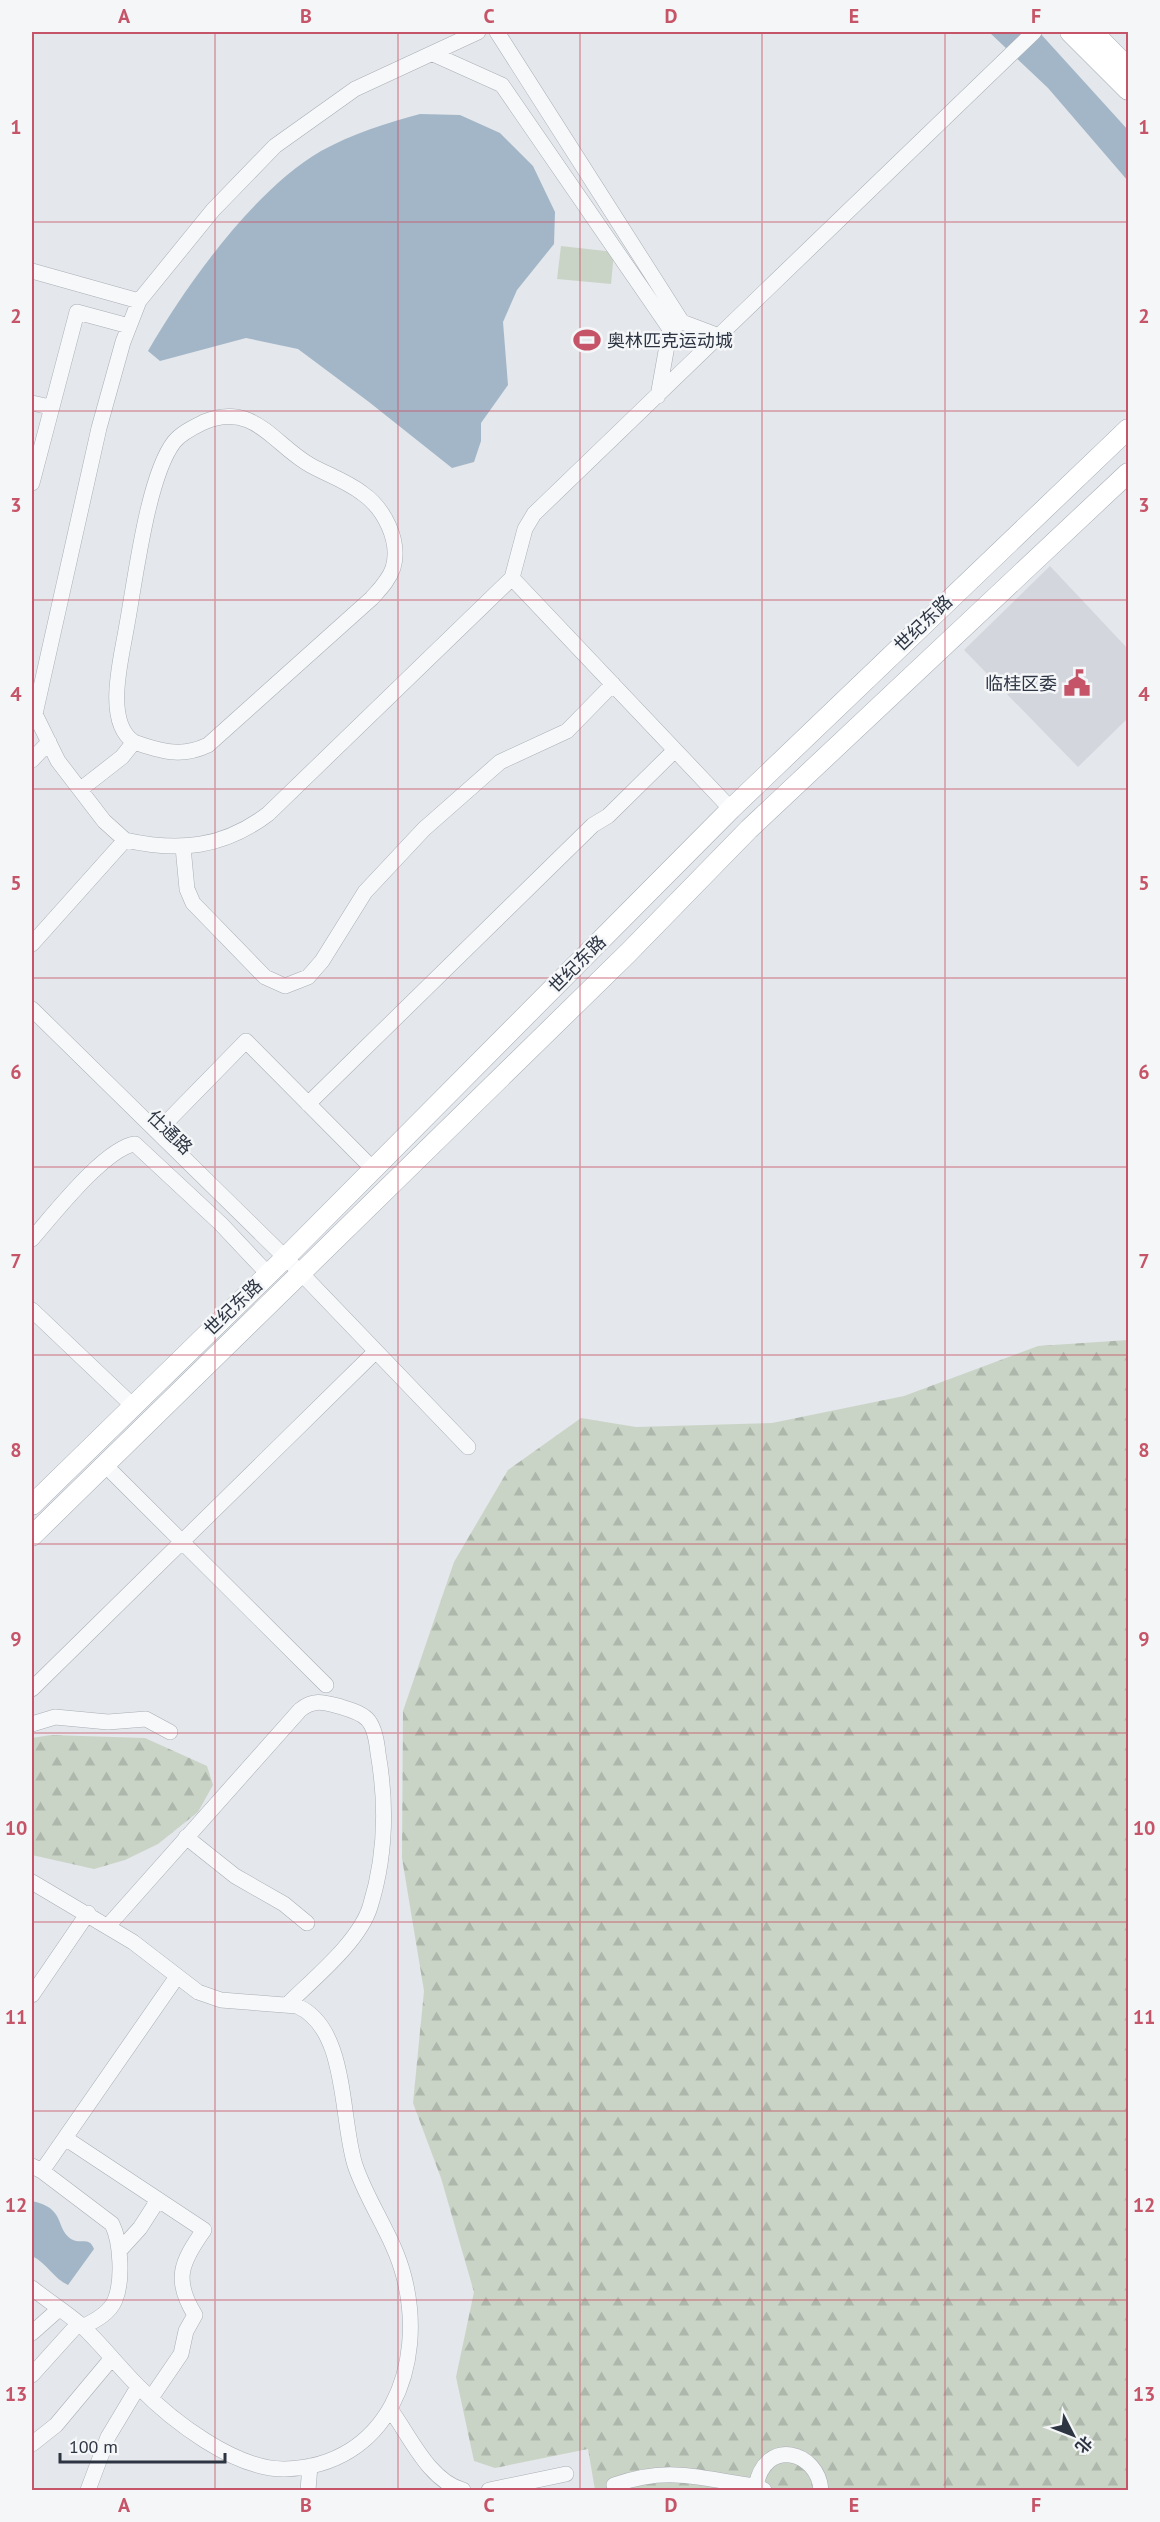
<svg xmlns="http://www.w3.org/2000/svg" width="1160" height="2522" font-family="'PT Sans','Noto Sans SC',sans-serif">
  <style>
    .built { fill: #d3d6dd }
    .green { fill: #cad4c6 }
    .forest { fill: url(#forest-firs) }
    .water { fill: #a2b6c8 }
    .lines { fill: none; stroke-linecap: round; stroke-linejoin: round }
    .minor-casing { stroke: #a9aeb5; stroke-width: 16 }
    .major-casing { stroke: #a4acb6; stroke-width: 21 }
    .minor { stroke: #f7f8fa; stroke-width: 15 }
    .major { stroke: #fff; stroke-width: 20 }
    .grid { fill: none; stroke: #c65468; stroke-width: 1.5; stroke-opacity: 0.55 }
    .labels { text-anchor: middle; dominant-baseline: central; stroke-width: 5; stroke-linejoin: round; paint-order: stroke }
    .poi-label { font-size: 18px; fill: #2d3543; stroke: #f4f6f8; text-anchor: start }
    .street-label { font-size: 18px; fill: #2d3543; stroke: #f4f6f8 }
    .neatline { fill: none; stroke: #c65468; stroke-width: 2 }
    .grid-label { font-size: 20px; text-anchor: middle; font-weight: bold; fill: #c65468 }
  </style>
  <defs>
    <pattern id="forest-firs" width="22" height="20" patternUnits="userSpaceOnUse" patternTransform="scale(1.5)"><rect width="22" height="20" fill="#cad4c6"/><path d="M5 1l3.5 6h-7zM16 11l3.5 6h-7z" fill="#aeb7ab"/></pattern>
  </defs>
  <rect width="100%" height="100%" fill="#e4e7eb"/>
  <!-- built -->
  <path class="built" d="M 1050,566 L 1128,649 L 1128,718 L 1078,767 L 964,650 Z"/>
  <!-- green -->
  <path class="green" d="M 561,246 L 614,252 L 611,284 L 557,279 Z"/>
  <!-- forest -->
  <path class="forest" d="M 1128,1340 L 1128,2490 L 595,2490 L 588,2449 L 495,2468 L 474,2461 L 456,2377 L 474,2292 L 441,2178 L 413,2103 L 424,1991 L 402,1858 L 403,1711 L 454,1562 L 508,1470 L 581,1418 L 636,1427 L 772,1423 L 904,1396 L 1038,1346 Z
    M 51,1735 L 145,1738 L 207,1766 L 213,1785 L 198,1812 L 158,1844 L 125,1860 L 94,1869 L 32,1855 L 32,1738 Z"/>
  <!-- water -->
  <path class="water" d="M 989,32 L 1039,32 L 1128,130 L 1128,181 L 1048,88 Z
    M 420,114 L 460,115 L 500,133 L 533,166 L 555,212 L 554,244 L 517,290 L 503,322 L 508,385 L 481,423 L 481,441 L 474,462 L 452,468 L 369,402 L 298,349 L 246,338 L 160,361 L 148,351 C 186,285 254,190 321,151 C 352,134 386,123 420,114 Z
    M 32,2201 C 66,2208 55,2228 71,2239 C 81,2245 89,2236 94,2249 L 68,2285 C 54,2279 47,2263 32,2256 Z"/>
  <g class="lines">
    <defs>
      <path id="minor" d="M 497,32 L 682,322 L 719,336
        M 433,54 L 502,85 L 670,329
        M 32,271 L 139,301
        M 658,396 L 670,329 L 677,325
        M 32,403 L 50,407
        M 32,483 L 77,312 L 129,326
        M 512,578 L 731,809
        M 32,708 L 58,761 L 104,821 L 125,840
        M 35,714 L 99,428 L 123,342 L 139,301 L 213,210 L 275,146 L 355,89 L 478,32
        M 32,760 L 49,742
        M 81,789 L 122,757 L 134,742 C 160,751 181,758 208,745 L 372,598 C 380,589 389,580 393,568 C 401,541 384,508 362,493 C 346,481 328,475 310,465 C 274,445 254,401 204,422 C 194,427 181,433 174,442 C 147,477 135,583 126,630 C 121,660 104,722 134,742
        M 183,847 L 187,889 L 193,903 L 265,977 L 285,986 L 308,977 L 322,961 L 365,892 L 424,829 L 500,762 L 567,731 L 613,684
        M 32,944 L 125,840 C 179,852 223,848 268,814 L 512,578 L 525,529 L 534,514 L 1034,32
        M 32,1009 L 301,1273 L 468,1447
        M 308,1104 L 593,825 L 608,816 L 675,750
        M 158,1131 L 246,1041 L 373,1169
        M 32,1239 C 53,1215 105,1148 135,1144 L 221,1224 L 268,1274
        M 32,1310 L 132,1405
        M 106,1466 L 326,1685
        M 32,1689 L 375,1352
        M 32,1724 L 55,1717 L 108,1722 L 146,1719 L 170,1732
        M 186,1837 L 235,1876 L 284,1904 L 307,1923
        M 32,1882 L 133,1942 L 198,1992 L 221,2000 L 297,2006 C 348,2028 340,2117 355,2165 C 368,2204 394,2237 404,2277 C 427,2366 388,2466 285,2469 C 235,2470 171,2420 138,2386 C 119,2367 102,2345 82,2326 C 66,2312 48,2301 32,2288
        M 108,1926 L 300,1710 C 313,1699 323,1702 338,1706 C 348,1709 360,1712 367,1719 C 375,1727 377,1743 378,1753 C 387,1805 386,1856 370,1907 C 359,1942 314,1978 288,2004
        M 32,1995 L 88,1913
        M 65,2138 L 204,2230 C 181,2262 173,2280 195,2315 L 186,2331 L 181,2354 L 151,2398
        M 32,2166 L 42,2171 L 176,1978
        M 42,2171 L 112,2224 C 121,2242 123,2281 115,2300 C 110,2313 95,2321 82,2327
        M 119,2251 L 140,2228 L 158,2200
        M 32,2333 L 59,2309
        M 32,2375 L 78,2324
        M 390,2409 C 410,2436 429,2481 463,2490
        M 32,2444 L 56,2425 L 112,2358
        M 614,2485 C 670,2465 700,2479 756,2486 L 764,2490
        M 756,2486 C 765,2437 818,2451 821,2490
        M 88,2490 L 108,2437 L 138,2387
        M 308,2490 L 310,2466
        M 489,2490 L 566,2474"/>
      <path id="major" d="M 1070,32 L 1128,90
        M 1093,32 L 1128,68
        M 32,1505 L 285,1258 L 731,809 L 1128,429
        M 32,1536 L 628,953 L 749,829 L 1128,473"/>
    </defs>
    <!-- minor casing -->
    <use href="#minor" class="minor-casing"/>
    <!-- major casing -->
    <use href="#major" class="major-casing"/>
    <!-- minor -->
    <use href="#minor" class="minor"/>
    <!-- major -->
    <use href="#major" class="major"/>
  </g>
  <!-- grid -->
  <path class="grid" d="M 215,32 L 215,2490M 398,32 L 398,2490M 580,32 L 580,2490M 762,32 L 762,2490M 945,32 L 945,2490M 32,222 L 1128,222M 32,411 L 1128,411M 32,600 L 1128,600M 32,789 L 1128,789M 32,978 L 1128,978M 32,1167 L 1128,1167M 32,1355 L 1128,1355M 32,1544 L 1128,1544M 32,1733 L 1128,1733M 32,1922 L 1128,1922M 32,2111 L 1128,2111M 32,2300 L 1128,2300"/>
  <!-- icons -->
  <defs>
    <symbol id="stadium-bare" viewBox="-9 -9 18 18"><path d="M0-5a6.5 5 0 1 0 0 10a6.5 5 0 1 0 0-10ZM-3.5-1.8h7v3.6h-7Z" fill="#c65468" stroke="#f4f6f8" stroke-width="2.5" paint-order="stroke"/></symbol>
    <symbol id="civic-bare" viewBox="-9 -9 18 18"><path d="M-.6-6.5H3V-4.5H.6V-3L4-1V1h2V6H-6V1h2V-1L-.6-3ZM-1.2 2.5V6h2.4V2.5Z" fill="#c65468" stroke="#f4f6f8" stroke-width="2.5" paint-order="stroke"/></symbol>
  </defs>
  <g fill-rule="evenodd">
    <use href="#stadium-bare" x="568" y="321" width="38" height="38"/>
    <use href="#civic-bare" x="1058" y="664" width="38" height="38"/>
  </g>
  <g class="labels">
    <!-- poi labels -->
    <g class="poi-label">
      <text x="607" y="340">奥林匹克运动城</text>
      <text x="1057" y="683" text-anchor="end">临桂区委</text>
    </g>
    <!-- street labels -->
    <g class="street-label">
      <text transform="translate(923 623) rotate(-44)">世纪东路</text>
      <text transform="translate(577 964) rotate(-45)">世纪东路</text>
      <text transform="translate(170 1132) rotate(44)">仕通路</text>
      <text transform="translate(233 1307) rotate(-44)">世纪东路</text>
    </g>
  </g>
  <!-- border -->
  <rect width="1160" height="2522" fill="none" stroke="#f4f6f8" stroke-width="66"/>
  <!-- north arrow -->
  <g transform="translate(1073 2435) rotate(132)" stroke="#f4f6f8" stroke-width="4.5" paint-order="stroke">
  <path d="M0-4.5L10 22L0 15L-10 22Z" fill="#2d3543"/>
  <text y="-9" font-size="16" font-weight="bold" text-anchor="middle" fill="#2d3543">北</text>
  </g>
  <!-- scale -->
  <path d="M60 2453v9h165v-9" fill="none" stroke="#2d3543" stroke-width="3"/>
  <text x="69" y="2453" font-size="18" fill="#2d3543" stroke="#f4f6f8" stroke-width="4.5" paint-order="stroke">100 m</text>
  <rect x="33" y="33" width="1094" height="2456" class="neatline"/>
  <g class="grid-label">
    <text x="124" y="23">A</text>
    <text x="306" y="23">B</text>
    <text x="489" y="23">C</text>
    <text x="671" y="23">D</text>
    <text x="854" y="23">E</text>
    <text x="1036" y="23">F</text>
    <text x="16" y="134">1</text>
    <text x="1144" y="134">1</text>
    <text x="16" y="323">2</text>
    <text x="1144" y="323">2</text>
    <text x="16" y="512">3</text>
    <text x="1144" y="512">3</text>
    <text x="16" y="701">4</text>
    <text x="1144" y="701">4</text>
    <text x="16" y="890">5</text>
    <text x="1144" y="890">5</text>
    <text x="16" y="1079">6</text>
    <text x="1144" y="1079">6</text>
    <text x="16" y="1268">7</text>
    <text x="1144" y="1268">7</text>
    <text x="16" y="1457">8</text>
    <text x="1144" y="1457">8</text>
    <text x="16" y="1646">9</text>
    <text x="1144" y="1646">9</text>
    <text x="16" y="1835">10</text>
    <text x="1144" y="1835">10</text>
    <text x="16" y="2024">11</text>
    <text x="1144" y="2024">11</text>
    <text x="16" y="2212">12</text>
    <text x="1144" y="2212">12</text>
    <text x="16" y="2401">13</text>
    <text x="1144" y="2401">13</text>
    <text x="124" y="2512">A</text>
    <text x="306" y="2512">B</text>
    <text x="489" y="2512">C</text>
    <text x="671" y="2512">D</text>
    <text x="854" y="2512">E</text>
    <text x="1036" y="2512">F</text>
  </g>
</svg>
